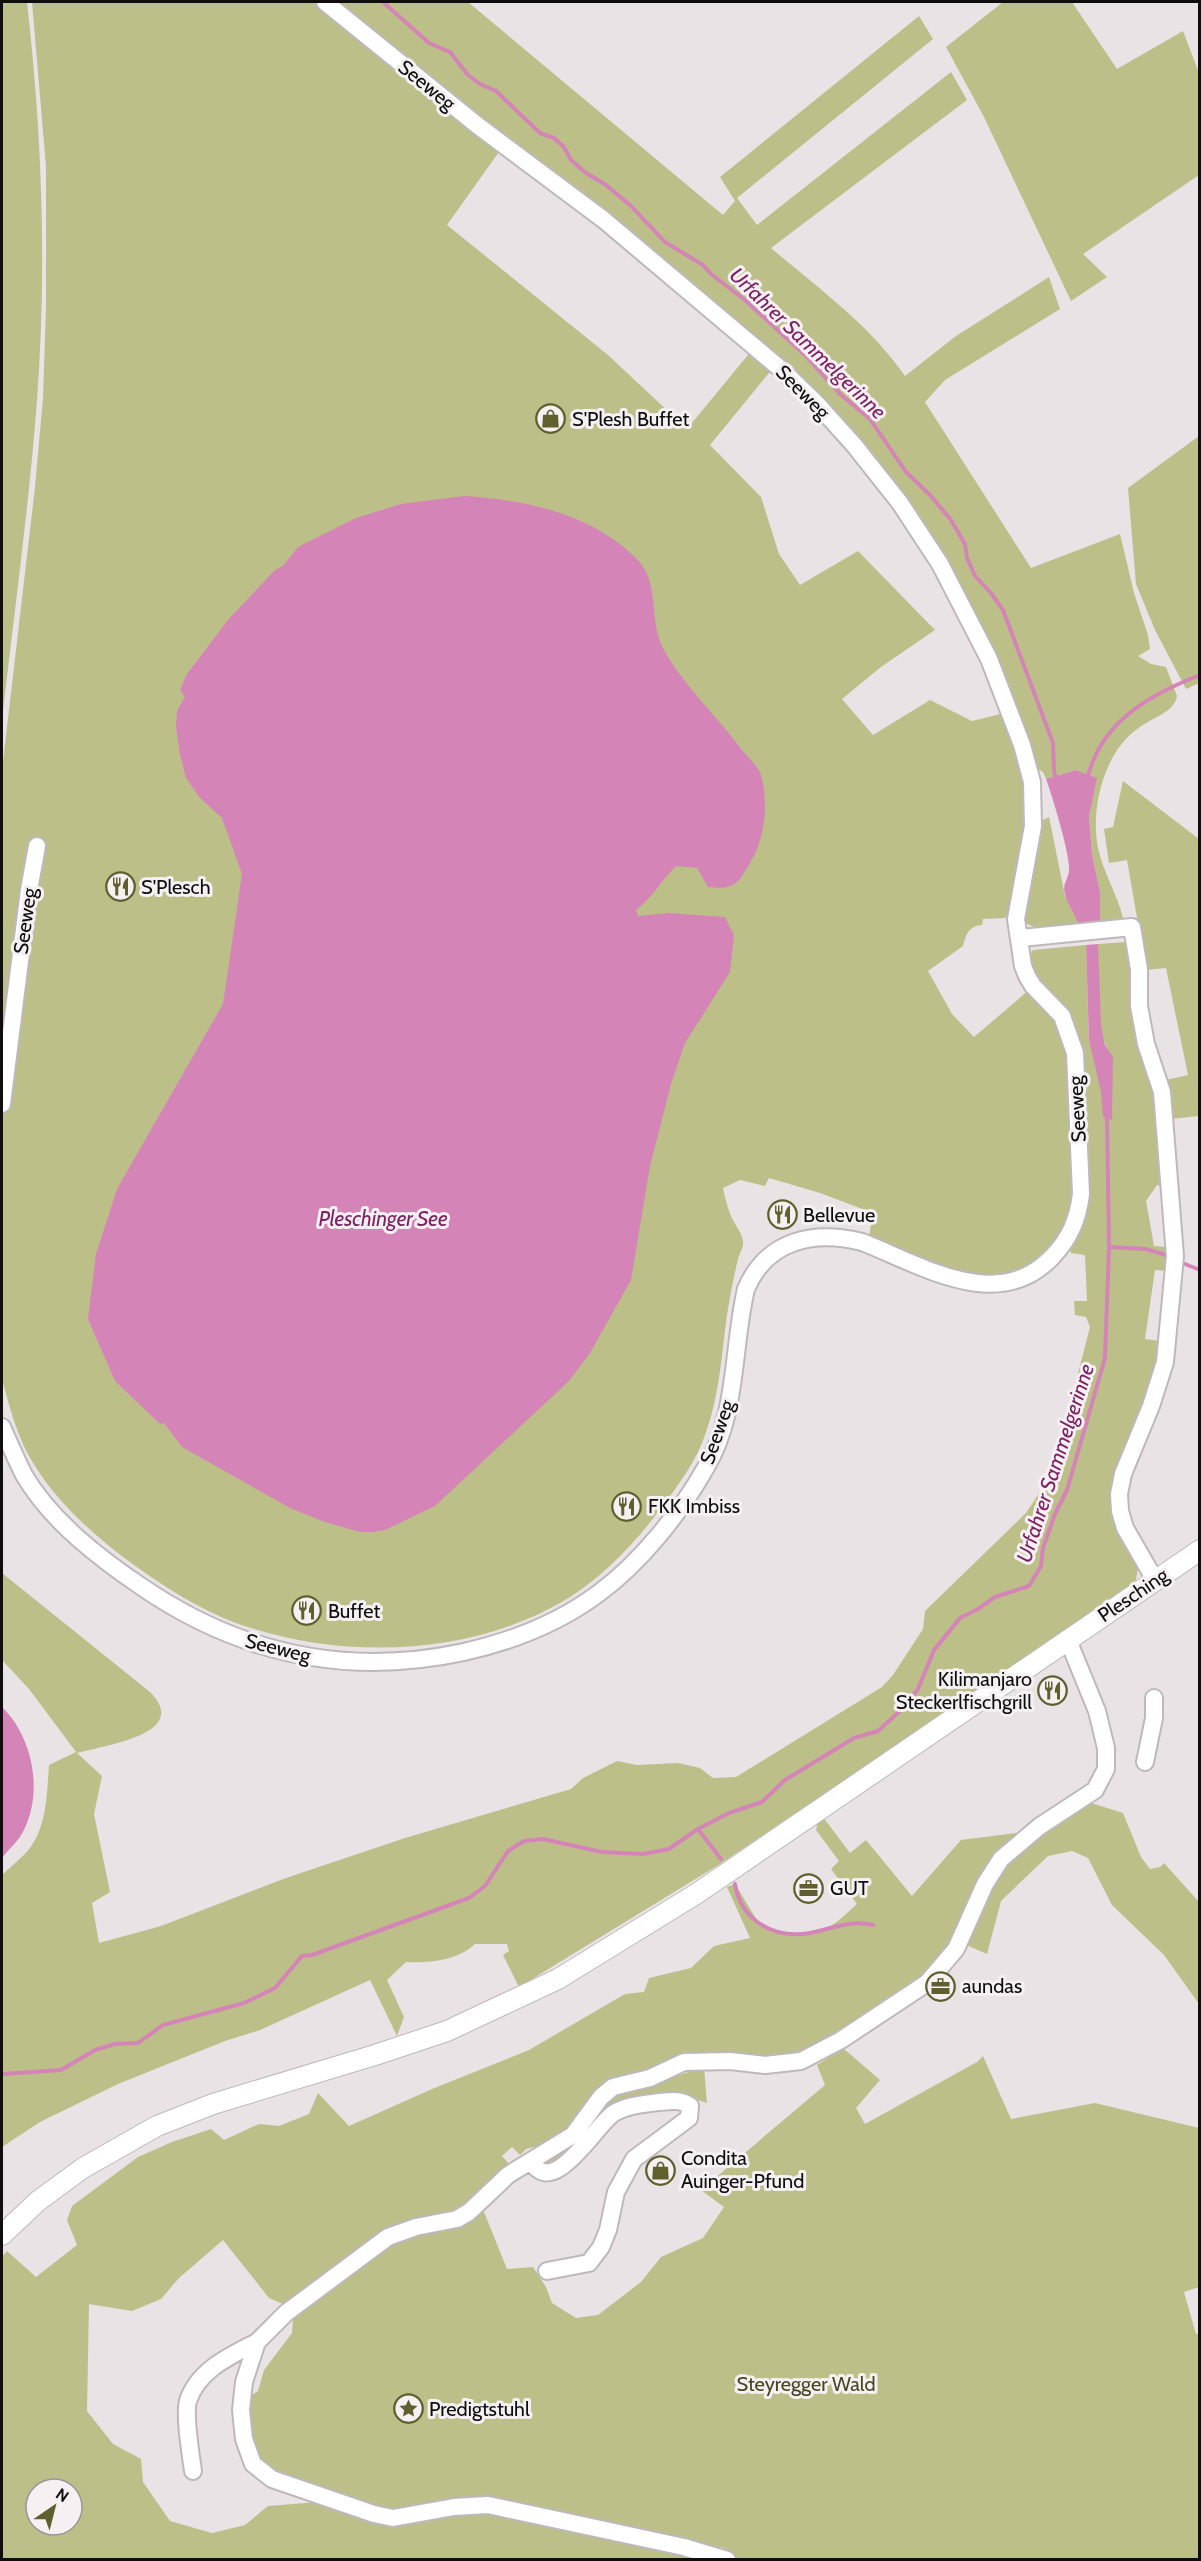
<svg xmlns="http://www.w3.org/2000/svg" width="1201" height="2561" font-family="Cabin,sans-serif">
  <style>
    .green { fill: #bdbf89; fill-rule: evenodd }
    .water { fill: #d484b7 }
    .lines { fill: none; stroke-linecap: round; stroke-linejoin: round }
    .stream { stroke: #d484b7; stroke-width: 4 }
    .minor-casing { stroke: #beb8bc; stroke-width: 20 }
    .major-casing { stroke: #beb8bc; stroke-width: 22 }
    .minor { stroke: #fff; stroke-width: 16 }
    .major { stroke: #fff; stroke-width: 20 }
    .labels { text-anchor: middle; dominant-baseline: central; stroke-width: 6; stroke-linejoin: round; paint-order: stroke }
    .street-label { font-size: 20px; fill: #0f0d0e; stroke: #f6f0f3 }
    .poi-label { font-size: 20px; fill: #0f0d0e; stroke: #f6f0f3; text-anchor: start }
    .park-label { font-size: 20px; fill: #46461f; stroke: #f6f0f3 }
    .water-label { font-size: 21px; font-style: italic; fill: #7e2163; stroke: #f6f0f3 }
  </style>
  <rect width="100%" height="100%" fill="#e9e3e6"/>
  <!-- green -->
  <path class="green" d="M 2,2 L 27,2 C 42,133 47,267 37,400 C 29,507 14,613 2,720 Z
    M 32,2 L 317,2 L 401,71 L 501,149 L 447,225 L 608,355 L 687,429 L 752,350 L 773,368 L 710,445 L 761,497 L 779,554 L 800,585 L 858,551 L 935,630 L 881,667 L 842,699 L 873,735 L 930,700 L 972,721 L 1005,713 L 1023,774 L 1023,838 L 1009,914 L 1005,918 L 983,919 L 982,925 C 969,926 966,934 963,946 L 928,971 L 952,1014 L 974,1037 L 1029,990 L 1048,1009 L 1068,1043 L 1072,1192 L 1070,1213 L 1050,1251 L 1019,1274 L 968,1278 L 869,1237 L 873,1213 L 820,1193 L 769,1178 L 765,1186 L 740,1180 L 723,1188 C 725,1197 727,1207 731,1216 C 734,1224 743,1234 743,1242 C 744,1247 739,1254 738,1259 C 733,1280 729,1301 726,1322 C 721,1363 718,1404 702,1443 C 691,1470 672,1493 655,1516 C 631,1547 603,1576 570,1597 C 473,1657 342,1661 236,1623 C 199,1609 166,1588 134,1565 C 98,1539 59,1505 35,1466 C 18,1440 10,1409 2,1379 L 2,770 L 35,487 L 43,398 L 46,307 L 46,167 Z
    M 333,2 L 468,2 L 723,215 L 735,201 L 720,177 L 919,16 L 933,39 L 737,198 L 757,225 L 951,72 L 967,100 L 771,248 C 818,288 870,325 905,376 L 956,336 L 1049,277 L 1060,309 L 945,380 L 925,402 L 1031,568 L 1120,534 L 1134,593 L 1148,635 L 1150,649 L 1138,656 L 1151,664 L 1166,667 L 1177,696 C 1175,712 1152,718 1140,727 C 1104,750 1090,809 1098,848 C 1103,872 1117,893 1123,918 L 1100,921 L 1100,892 L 1092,854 L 1089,816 L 1096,778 L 1076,770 L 1046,779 L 1043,772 L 1036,768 L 1008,692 L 855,439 L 542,167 Z
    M 1003,2 L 1072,2 L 1117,69 L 1183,31 L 1199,73 L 1199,175 L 1083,254 L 1107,277 L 1071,301 L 984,117 L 946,47 Z
    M 1199,436 L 1199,683 L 1186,689 L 1155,630 L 1136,584 L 1128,488 Z
    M 1123,781 L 1199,839 L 1199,1116 L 1171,1119 L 1166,1080 L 1188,1075 L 1166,968 L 1146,970 L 1127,860 L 1109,863 L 1104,829 L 1113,827 Z
    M 1049,817 L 1065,896 L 1074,910 L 1078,924 C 1061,926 1039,933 1024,922 C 1021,896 1034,873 1039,848 C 1041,839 1042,830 1043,820 Z
    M 1126,942 L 1155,1094 L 1164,1186 L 1157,1185 L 1146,1201 L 1154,1246 L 1166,1247 L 1167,1271 L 1155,1270 L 1145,1339 L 1159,1341 L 1158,1361 L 1153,1382 L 1113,1488 L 1114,1521 L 1138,1569 L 1135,1584 L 720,1864 L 519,1987 L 503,1955 L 509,1951 L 507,1944 L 475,1944 C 457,1961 429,1963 406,1962 L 387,1980 L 404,2017 L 397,2036 L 370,1980 L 260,2030 L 225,2041 L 118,2084 L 40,2122 L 2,2147 L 2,1875 C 11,1866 22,1858 30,1848 C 47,1825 47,1792 49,1765 L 76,1752 L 29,1689 L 2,1660 L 2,1573 L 150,1692 C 192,1734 105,1745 77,1753 L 102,1776 L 94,1814 L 110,1892 L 92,1903 L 99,1943 L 161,1926 L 286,1878 L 405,1838 L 571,1789 L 583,1778 L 617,1761 L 637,1765 L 678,1763 L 700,1768 L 713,1778 L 736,1777 L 882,1687 L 893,1675 L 923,1629 L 925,1611 L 1026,1513 L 1046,1483 L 1067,1416 L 1090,1327 L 1086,1317 L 1075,1315 L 1074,1301 L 1087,1301 L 1085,1255 L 1071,1253 L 1070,1245 L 1080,1065 L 1041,988 L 1028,958 L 1033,950 L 1086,945 L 1089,1040 L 1091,1047 L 1113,1057 C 1093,1035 1098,973 1098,944 Z
    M 1088,1802 L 1123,1813 L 1141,1857 L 1150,1869 L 1160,1867 L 1164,1863 L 1199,1902 L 1199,2004 L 1164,1955 L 1112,1905 L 1088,1858 L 1072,1851 L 1048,1856 L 1027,1876 L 1001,1901 L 987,1954 L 964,1944 L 993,1879 L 1011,1857 Z
    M 823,1817 L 850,1853 L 866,1840 L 912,1896 L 961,1840 L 1024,1832 L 964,1920 L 942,1959 L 928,1974 L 831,2040 L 790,2059 L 697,2053 L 587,2108 L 555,2142 L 526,2149 L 520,2155 L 512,2147 L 502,2156 L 510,2165 L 468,2208 L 399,2225 L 287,2306 L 269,2298 L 223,2240 L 179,2278 L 161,2299 L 132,2311 L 89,2304 L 87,2411 L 113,2444 L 141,2459 L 143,2482 L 170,2521 L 212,2533 L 245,2525 L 268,2506 L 331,2501 L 267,2469 L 258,2459 L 248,2436 L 247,2398 L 258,2391 L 264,2370 L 292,2333 L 293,2318 L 336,2280 L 374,2251 L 482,2207 L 507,2269 L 533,2267 L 546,2287 L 552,2303 L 576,2318 L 598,2315 L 641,2282 L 661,2257 L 703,2238 L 724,2207 L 701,2190 L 825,2085 L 817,2065 L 843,2048 L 880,2080 L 856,2108 L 865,2124 L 977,2062 L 983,2056 L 1011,2119 L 1095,2103 L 1199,2128 L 1199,2287 L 1184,2292 L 1196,2334 L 1199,2334 L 1199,2559 L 738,2559 L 723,2548 L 520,2505 C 501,2498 498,2498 481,2510 L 713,2559 L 2,2559 L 2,2257 L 7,2251 L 36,2277 L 77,2245 L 67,2220 L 72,2206 L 138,2157 L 172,2142 L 211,2129 L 224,2140 L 259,2124 L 279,2126 L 309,2114 L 318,2093 L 349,2126 L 432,2089 L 529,2050 L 625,1994 L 644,1992 L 649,1978 L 691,1968 L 714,1946 L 750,1938 L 727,1887 L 735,1884 L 760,1925 C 777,1936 809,1939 828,1928 C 838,1922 848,1912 857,1904 L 831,1869 L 839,1861 L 816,1830 L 818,1821 ZM 36,2489 L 72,2489 L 72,2525 L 36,2525 Z
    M 704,2067 L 707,2103 L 689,2097 L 636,2100 L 558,2165 L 544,2166 L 543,2160 L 607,2098 Z"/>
  <!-- water -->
  <path class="water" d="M 464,496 C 526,500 589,513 635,557 C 662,582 647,619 664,650 C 684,686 717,716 742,750 C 748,757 758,766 761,775 C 769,804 765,838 750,863 C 738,884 734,890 708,887 L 697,868 L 676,866 C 661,881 652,898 636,910 L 638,916 L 668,913 L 725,917 L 734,935 L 730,972 L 685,1043 L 671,1084 L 650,1166 L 631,1280 L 590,1353 L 569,1381 L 435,1506 L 385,1530 L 373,1532 L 360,1532 L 325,1522 L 290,1508 L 182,1447 L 164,1423 L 160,1424 L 115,1381 L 88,1319 L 96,1254 L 117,1189 L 223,1004 L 242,874 L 222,818 L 200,798 L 186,778 L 180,754 L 176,727 L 177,711 L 185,697 L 180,690 L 187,674 L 228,620 L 274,571 L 284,565 L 298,547 L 356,518 L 401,504 Z
    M 1076,770 L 1097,778 L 1089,816 L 1092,854 L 1100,892 L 1100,921 L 1078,924 C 1075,913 1067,903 1065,894 C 1062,884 1068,880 1069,871 C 1071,857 1052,795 1046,779 Z
    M 1098,944 L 1101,1025 L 1105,1045 L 1113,1057 L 1112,1120 L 1103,1117 L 1101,1092 L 1089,1040 L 1086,945 Z
    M 2,1707 C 34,1738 45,1797 20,1837 C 15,1844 7,1851 2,1858 Z"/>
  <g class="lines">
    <!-- stream -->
    <path class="stream" d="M 383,2 L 429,43 L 450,52 L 468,75 L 480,84 L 496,91 L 540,133 L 554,138 L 564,147 L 571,160 L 586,173 L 606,185 L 631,206 L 665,242 L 703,265 L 712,275 L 745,300 L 806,356 L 840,394 L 870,419 L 906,472 L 930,495 L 951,520 L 965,544 L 967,558 L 975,576 L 991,593 L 1003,610 L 1053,743 L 1054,772 L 1057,780
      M 1087,780 C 1100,722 1149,695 1200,675
      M 1109,1247 L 1146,1249 L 1166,1255
      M 1180,1262 L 1200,1270
      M 698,1829 L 721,1859
      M 735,1884 C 741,1921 774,1939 810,1933 C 832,1929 850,1919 873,1925
      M 2,2074 L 61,2070 L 95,2050 L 115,2044 L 138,2043 L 163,2025 L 244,2003 L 275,1988 L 302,1956 L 312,1955 L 469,1898 L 485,1886 L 508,1851 L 524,1841 L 543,1839 L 602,1852 L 643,1854 L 669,1849 L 698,1829 L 729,1813 L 762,1802 L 785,1780 L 854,1738 L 878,1731 L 901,1710 L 918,1689 L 934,1650 L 960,1618 L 978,1609 L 995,1597 L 1029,1586 L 1041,1566 L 1043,1548 L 1055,1514 L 1067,1490 L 1105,1358 L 1109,1247 L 1107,1116"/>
    <defs>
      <path id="minor" d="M 1021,938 L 1132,927 L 1139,969 L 1139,1006 L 1146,1044 L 1162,1092 L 1175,1256 L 1165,1362 L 1151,1406 L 1123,1474 L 1119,1494 L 1120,1511 L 1125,1528 L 1155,1580
        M 2,1104 L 29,890 L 37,846
        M 2,1427 C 9,1443 16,1459 24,1475 C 51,1521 99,1558 142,1587 C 240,1654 348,1677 464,1652 C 513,1641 559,1623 599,1593 C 640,1563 680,1513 705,1469 C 738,1415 732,1349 746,1289 C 767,1240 813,1230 862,1242 C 921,1265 999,1315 1053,1256 C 1070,1238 1078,1219 1081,1194 L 1075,1053 L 1062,1016 L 1033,986 L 1027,976 L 1023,966 L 1016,919 L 1033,826 L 1032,782 L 1022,745 L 989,659 L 940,564 L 900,503 L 854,445 L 818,405 L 783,371 L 604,220 L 477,125 L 325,2
        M 1145,1762 L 1154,1718 L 1154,1698
        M 531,2161 C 553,2201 596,2124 614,2113 C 627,2105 644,2104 659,2102 C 670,2101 681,2099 690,2106 L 689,2118 L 634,2159 L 616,2192 L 608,2230 L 601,2247 L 589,2263 L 547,2271
        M 193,2471 C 191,2456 184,2415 188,2401 C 198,2370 230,2356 257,2342
        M 727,2560 L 684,2547 L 488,2505 L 454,2507 L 393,2518 L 374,2514 L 272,2479 L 253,2464 L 244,2439 L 241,2410 L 244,2382 L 257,2342 L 286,2313 L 388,2237 L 416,2227 L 457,2219 L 469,2212 L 508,2175 L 573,2135 L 601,2097 L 613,2087 L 650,2078 L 684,2062 L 730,2061 L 765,2065 L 801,2061 L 841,2040 L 927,1983 L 956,1949 L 985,1884 L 1001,1859 L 1040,1826 L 1095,1790 L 1106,1769 L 1106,1748 L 1097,1711 L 1068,1640"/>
      <path id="major" d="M 2,2235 L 38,2201 L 83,2168 L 157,2126 L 213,2104 L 375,2055 L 447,2031 L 558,1979 L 696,1894 L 1200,1550"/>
    </defs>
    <!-- minor casing -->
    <use href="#minor" class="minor-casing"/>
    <!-- major casing -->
    <use href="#major" class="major-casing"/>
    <!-- minor -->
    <use href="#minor" class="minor"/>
    <!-- major -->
    <use href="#major" class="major"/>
  </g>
  <!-- icons -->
  <defs>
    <symbol id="shop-ring" viewBox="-11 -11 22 22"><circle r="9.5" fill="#f6f0f3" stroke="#5f602d" stroke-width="1.5"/><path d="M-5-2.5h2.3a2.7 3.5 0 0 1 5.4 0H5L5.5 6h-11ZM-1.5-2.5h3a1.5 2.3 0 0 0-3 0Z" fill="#5f602d"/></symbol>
    <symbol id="restaurant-ring" viewBox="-11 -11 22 22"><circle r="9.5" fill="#f6f0f3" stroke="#5f602d" stroke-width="1.5"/><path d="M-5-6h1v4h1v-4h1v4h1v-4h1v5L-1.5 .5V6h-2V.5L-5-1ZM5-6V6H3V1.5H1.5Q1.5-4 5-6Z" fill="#5f602d"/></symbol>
    <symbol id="office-ring" viewBox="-11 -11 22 22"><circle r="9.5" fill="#f6f0f3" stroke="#5f602d" stroke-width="1.5"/><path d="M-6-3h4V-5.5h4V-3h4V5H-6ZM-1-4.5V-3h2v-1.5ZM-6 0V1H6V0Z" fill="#5f602d"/></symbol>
    <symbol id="sight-ring" viewBox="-11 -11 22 22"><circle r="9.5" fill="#f6f0f3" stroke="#5f602d" stroke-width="1.5"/><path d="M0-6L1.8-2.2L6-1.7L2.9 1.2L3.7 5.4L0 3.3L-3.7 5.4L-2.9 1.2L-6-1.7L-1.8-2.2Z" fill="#5f602d"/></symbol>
  </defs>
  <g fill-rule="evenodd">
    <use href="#shop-ring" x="534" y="402" width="33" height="33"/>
    <use href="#restaurant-ring" x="104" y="870" width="33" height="33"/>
    <use href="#restaurant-ring" x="766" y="1198" width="33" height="33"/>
    <use href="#restaurant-ring" x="610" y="1490" width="33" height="33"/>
    <use href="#restaurant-ring" x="290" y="1594" width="33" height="33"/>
    <use href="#restaurant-ring" x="1036" y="1674" width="33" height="33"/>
    <use href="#office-ring" x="792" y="1872" width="33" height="33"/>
    <use href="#office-ring" x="924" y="1970" width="33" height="33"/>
    <use href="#shop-ring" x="644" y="2154" width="33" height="33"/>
    <use href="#sight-ring" x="392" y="2392" width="33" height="33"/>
  </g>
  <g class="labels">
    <!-- street labels -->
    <g class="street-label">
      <text transform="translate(427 85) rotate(39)">Seeweg</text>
      <text transform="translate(803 392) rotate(45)">Seeweg</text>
      <text transform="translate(25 921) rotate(-82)">Seeweg</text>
      <text transform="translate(1077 1109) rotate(-93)">Seeweg</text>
      <text transform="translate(717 1432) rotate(-71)">Seeweg</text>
      <text transform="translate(1133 1595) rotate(-34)">Plesching</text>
      <text transform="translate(278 1648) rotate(14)">Seeweg</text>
    </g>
    <!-- poi labels -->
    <g class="poi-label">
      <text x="572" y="419">S'Plesh Buffet</text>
      <text x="141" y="887">S'Plesch</text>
      <text x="803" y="1215">Bellevue</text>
      <text x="648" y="1506">FKK Imbiss</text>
      <text x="328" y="1611">Buffet</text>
      <text x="1032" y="1679" text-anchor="end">Kilimanjaro<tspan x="1032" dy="23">Steckerlfischgrill</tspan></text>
      <text x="830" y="1888">GUT</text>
      <text x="962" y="1986">aundas</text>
      <text x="681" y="2158">Condita<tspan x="681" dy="23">Auinger-Pfund</tspan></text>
      <text x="429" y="2409">Predigtstuhl</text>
    </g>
    <!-- park labels -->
    <g class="park-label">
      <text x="806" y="2384">Steyregger Wald</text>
    </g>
    <!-- water labels -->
    <g class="water-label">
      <text transform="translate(808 343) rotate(44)">Urfahrer Sammelgerinne</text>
      <text x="383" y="1218">Pleschinger See</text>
      <text transform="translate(1055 1463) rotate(-72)">Urfahrer Sammelgerinne</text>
    </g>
  </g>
  <!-- border -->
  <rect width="1201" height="2561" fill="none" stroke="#0f0d0e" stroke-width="6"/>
  <!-- north arrow -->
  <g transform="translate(54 2507) rotate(35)"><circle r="28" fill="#f6f0f3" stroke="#9a9597" stroke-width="1.5"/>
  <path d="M0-4.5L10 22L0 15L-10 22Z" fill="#5f602d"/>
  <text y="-9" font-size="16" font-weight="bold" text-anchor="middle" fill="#0f0d0e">N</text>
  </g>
</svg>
